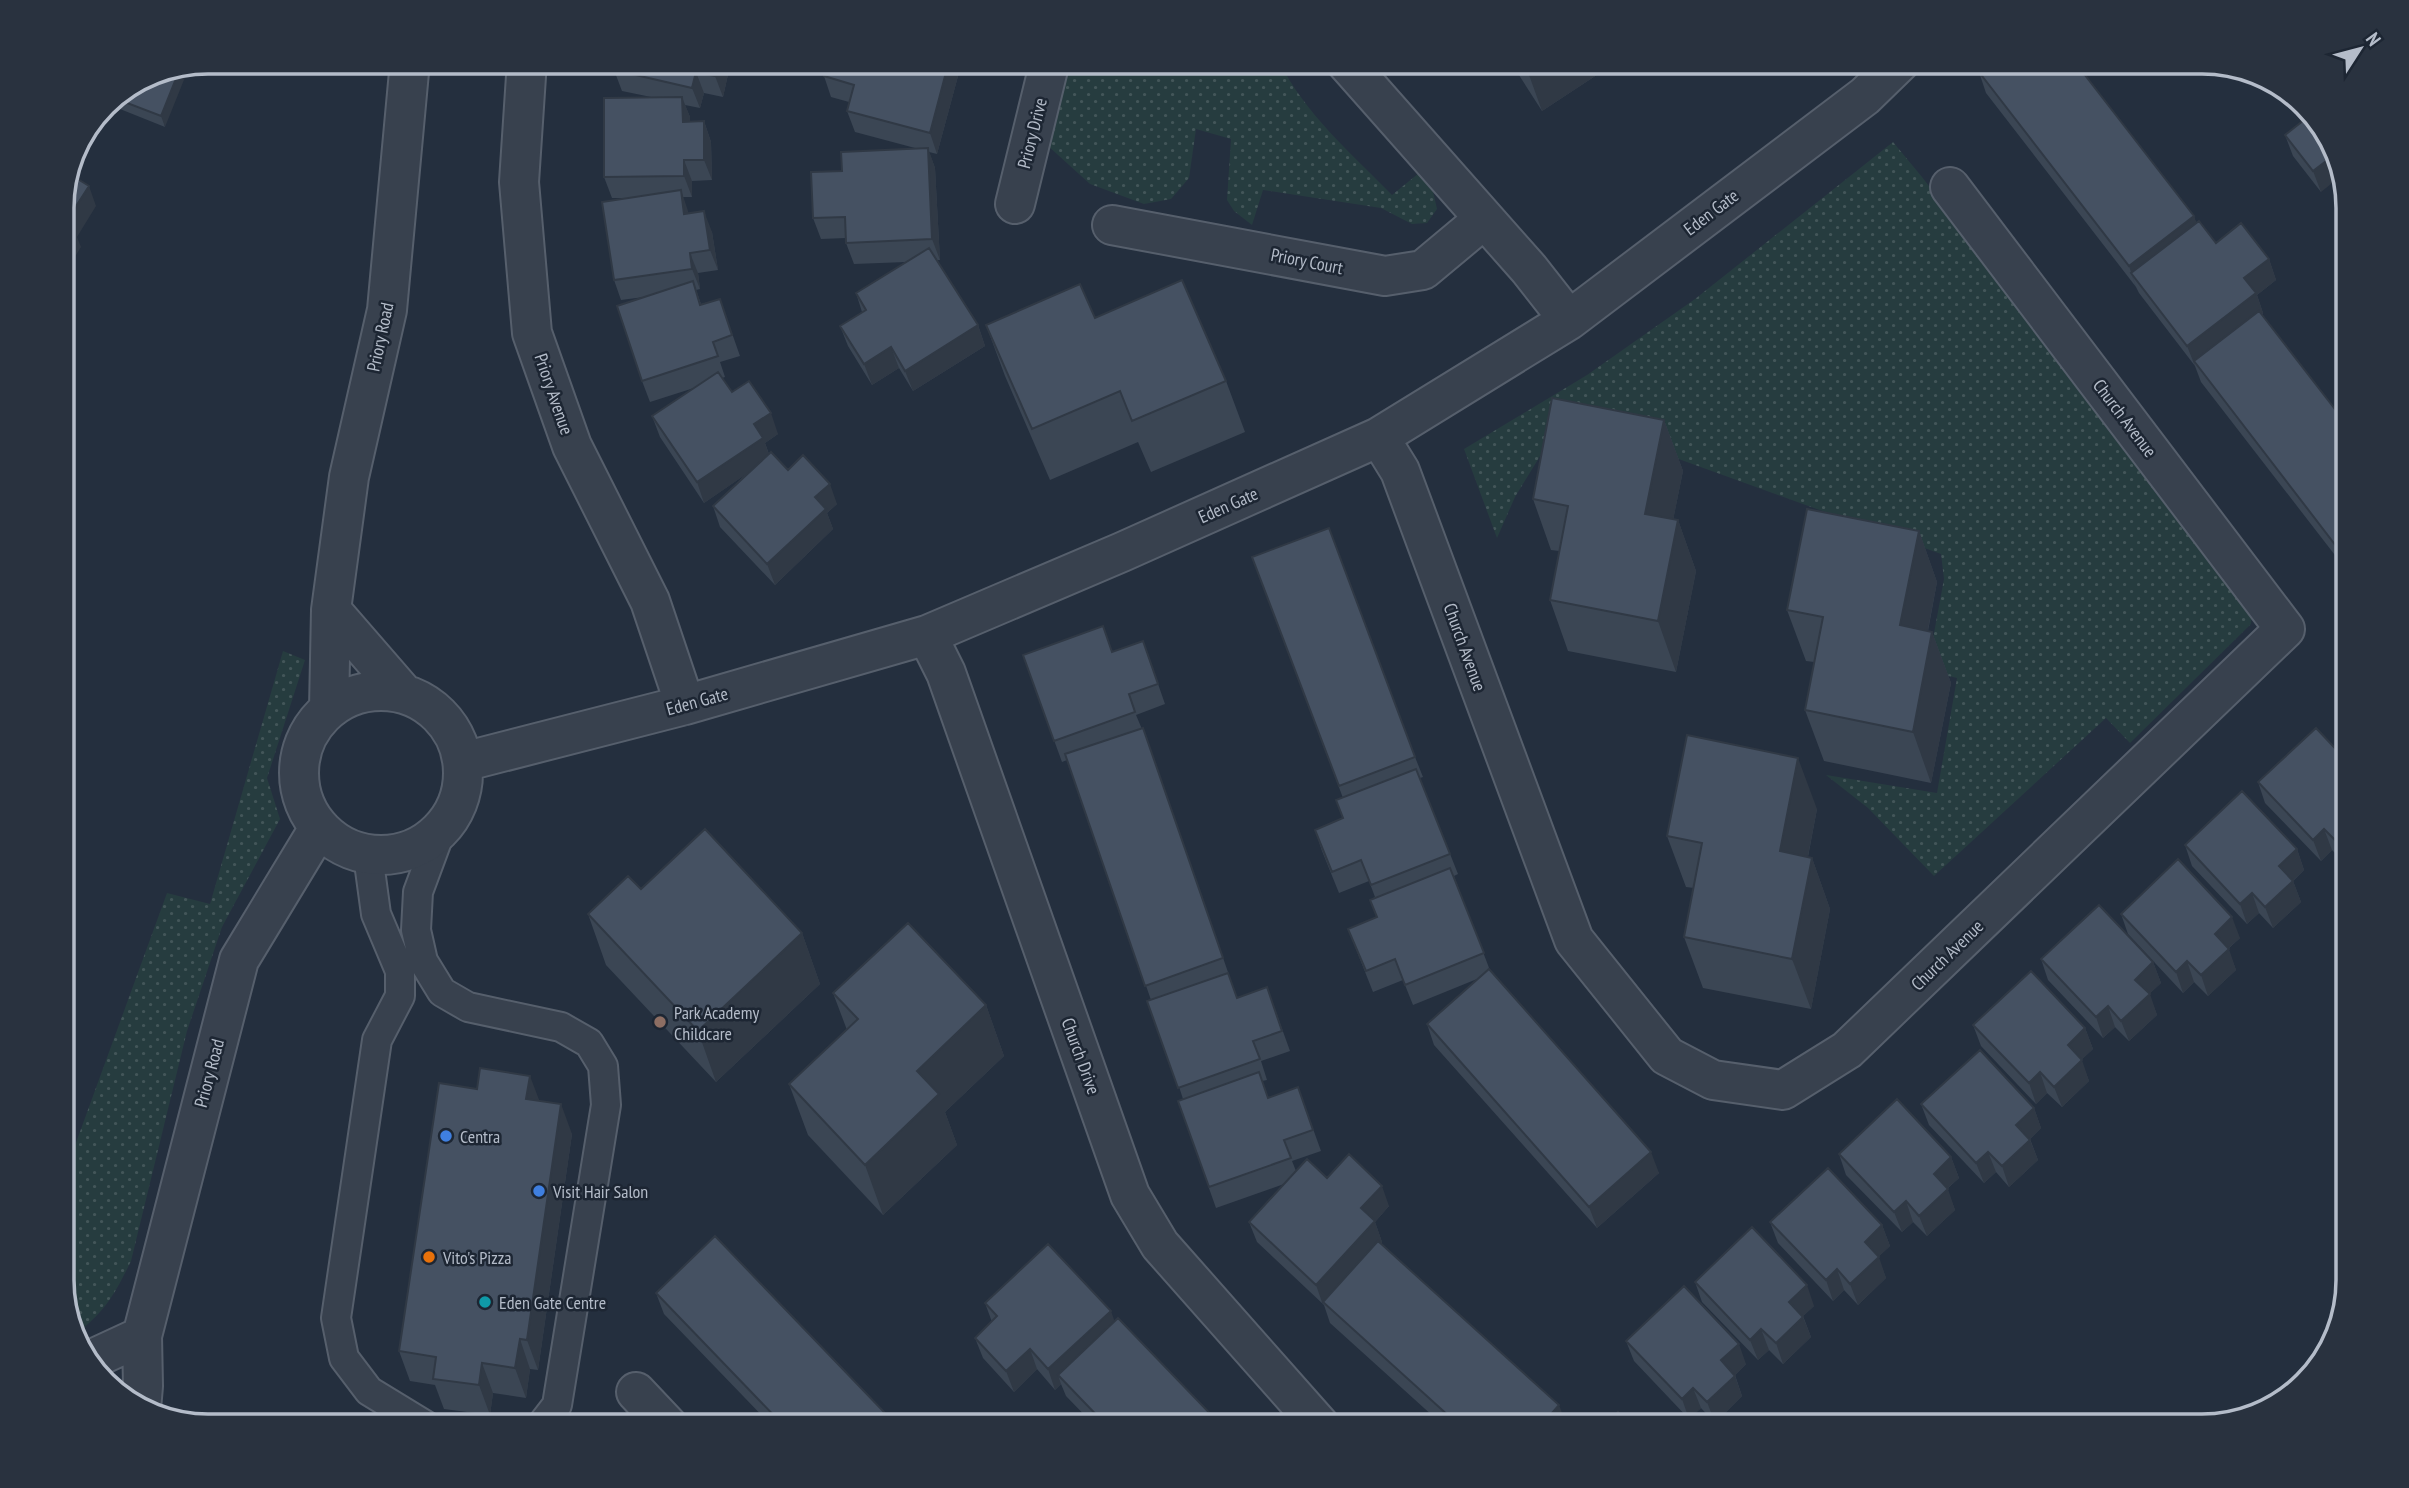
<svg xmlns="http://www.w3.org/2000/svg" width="2409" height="1488" font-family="'PT Sans Narrow',sans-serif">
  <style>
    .grass { fill: url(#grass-dots) }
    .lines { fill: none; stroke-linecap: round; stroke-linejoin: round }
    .lane-casing { stroke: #565f6c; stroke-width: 32 }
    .street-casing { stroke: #565f6c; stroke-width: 42 }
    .lane { stroke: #38414e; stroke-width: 28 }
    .street { stroke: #38414e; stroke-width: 38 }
    .wall { fill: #3b4654 }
    .shaded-wall { fill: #303945 }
    .building { fill: #455162; stroke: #303945; stroke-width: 2 }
    .education-dot { fill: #8d6e63; stroke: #1d2633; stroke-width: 2.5 }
    .shop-dot { fill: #3f7fe0; stroke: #1d2633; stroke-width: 2.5 }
    .food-dot { fill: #e8710a; stroke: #1d2633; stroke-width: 2.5 }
    .culture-dot { fill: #0f9aa8; stroke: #1d2633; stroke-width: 2.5 }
    .labels { text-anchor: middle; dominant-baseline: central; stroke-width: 5; stroke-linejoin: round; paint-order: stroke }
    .street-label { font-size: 18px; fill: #b4bcc9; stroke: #1d2633 }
    .poi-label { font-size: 18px; fill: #b4bcc9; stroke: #1d2633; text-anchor: start }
    .rim { fill: none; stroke: #b4bcc9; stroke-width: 3.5 }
  </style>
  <defs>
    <pattern id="grass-dots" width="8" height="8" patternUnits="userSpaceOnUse" patternTransform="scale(1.75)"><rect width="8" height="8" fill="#263c3f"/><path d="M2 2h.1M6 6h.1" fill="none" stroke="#435659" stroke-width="1.8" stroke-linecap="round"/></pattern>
  </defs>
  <rect width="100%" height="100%" fill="#242f3e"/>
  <!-- grass -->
  <path class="grass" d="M 1063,61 L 1279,61 C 1304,113 1352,154 1392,195 L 1419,173 L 1432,187 L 1437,209 L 1427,223 L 1412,224 L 1381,208 L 1263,190 L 1252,225 L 1234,211 L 1227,200 L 1231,139 L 1196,129 L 1189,178 L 1171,199 L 1144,204 L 1090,184 L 1047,145 Z
    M 1893,142 L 1922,177 L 2252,608 L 2251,624 L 2130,743 L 2106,718 L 1934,876 L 1868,808 L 1826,775 L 1937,793 L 1957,678 L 1927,671 L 1944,579 L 1941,554 L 1571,420 L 1550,440 L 1515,497 L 1497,538 L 1464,449 L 1587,375 L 1695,299 Z
    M 283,651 L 305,660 L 267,778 L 280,819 L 222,927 L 187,1031 L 131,1261 C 116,1292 104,1314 75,1334 L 62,1290 L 62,1181 L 167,893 L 210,904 Z"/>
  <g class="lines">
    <defs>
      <path id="lane" d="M 441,830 L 418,892 L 416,930 L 423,961 L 442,992 L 468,1007 L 561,1027 L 589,1043 L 603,1066 L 606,1105 L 557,1405 L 540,1427
        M 368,855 L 376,914 L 400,971 L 400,996 L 377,1040 L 336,1318 L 344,1358 L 369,1391 L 428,1427"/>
      <path id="street" d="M 527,61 L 519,182 L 532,333 L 572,446 L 650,601 L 685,705
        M 1345,61 L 1529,269 L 1569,320
        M 1015,204 L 1050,61
        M 1112,225 L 1385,276 L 1423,270 L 1484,219
        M 1379,437 L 1400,471 L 1574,940 L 1667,1056 L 1713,1080 L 1783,1090 L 1847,1050 L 2285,629 L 1950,187
        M 331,610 L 403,693
        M 927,635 L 946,673 L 1130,1195 L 1160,1245 L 1321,1427
        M299 773a82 82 0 1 1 164 0a82 82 0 1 1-164 0Z
        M 329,708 L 331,610 L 349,477 L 387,310 L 410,61
        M 463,762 L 685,705 L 927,635 L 1122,552 L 1379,437 L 1569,320 L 1865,96 L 1901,61
        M 88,1361 L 142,1336
        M 636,1392 L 669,1427
        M 141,1409 L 143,1386 L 142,1336 L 239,960 L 319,828"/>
    </defs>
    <!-- lane casing -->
    <use href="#lane" class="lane-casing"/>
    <!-- street casing -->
    <use href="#street" class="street-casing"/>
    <!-- lane -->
    <use href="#lane" class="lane"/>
    <!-- street -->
    <use href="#street" class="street"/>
  </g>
  <!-- wall -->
  <path class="wall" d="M 731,61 L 723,97 L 704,93 L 700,108 L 685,105 L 690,117 L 690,121 L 704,121 L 711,142 L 712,180 L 692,181 L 692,197 L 683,197 L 688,214 L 712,232 L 718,270 L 698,273 L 700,289 L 696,290 L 701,304 L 720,299 L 740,356 L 720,362 L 725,377 L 722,378 L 732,392 L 778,434 L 765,443 L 769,454 L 788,470 L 837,504 L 827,513 L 833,529 L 775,585 L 720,527 L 713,506 L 746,474 L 704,503 L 660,437 L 652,416 L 697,387 L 650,402 L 642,381 L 644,297 L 621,300 L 614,280 L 629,198 L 612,198 L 604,177 L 651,97 L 622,91 L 614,70 Z
    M 828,61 L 960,61 L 961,65 L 937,154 L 929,152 L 935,168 L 940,260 L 937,260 L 978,325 L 985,346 L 913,391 L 899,368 L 872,385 L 848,346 L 840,326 L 862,312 L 856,293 L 906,262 L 854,264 L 846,243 L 846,238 L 821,239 L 813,218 L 842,171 L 915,148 L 855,132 L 847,111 L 849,102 L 831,97 L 824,76 Z
    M 1510,61 L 1618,61 L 1542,111 Z
    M 152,72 L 165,127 L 105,103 Z
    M 1979,72 L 2194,216 L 2196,223 L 2216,243 L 2269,259 L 2276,280 L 2257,295 L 2263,313 L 2262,315 L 2348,426 L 2348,572 L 2201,382 L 2195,366 L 2139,293 L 2136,287 L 1986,93 Z
    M 2299,105 L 2328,134 L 2321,192 L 2293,156 L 2285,135 L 2305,120 Z
    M 1095,318 L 1226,381 L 1245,432 L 1151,472 L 1138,442 L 1050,480 L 1005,376 L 986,325 Z
    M 1664,420 L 1683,471 L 1673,520 L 1678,520 L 1696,571 L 1676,672 L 1568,651 L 1550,600 L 1559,551 L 1551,550 L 1533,499 Z
    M 1919,531 L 1937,582 L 1928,631 L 1932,632 L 1951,683 L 1931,783 L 1824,761 L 1805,710 L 1814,662 L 1806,661 L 1787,610 Z
    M 1252,557 L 1415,757 L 1423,777 L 1420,778 L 1458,874 L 1454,876 L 1491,973 L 1659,1173 L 1597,1228 L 1434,1045 L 1427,1024 L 1477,979 L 1413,1005 L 1403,980 L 1373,992 L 1348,929 L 1377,918 L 1370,900 L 1375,897 L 1369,881 L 1339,893 L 1322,851 L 1315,830 L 1343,818 L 1336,800 L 1343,798 Z
    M 1113,652 L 1150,661 L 1165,704 L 1136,715 L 1150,748 L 1237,998 L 1267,987 L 1290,1051 L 1261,1061 L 1267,1080 L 1262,1081 L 1268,1098 L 1298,1087 L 1321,1151 L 1292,1161 L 1296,1171 L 1327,1178 L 1389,1206 L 1375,1222 L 1382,1242 L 1381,1244 L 1567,1426 L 1587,1427 L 1445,1427 L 1330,1323 L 1324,1305 L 1257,1242 L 1249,1222 L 1284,1184 L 1216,1208 L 1178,1101 L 1183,1099 L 1151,1000 L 1067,760 L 1062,762 L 1023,655 Z
    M 2316,728 L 2346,864 L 2332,850 L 2321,861 L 2265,803 L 2258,782 Z
    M 1817,809 L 1808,857 L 1812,858 L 1830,909 L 1811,1009 L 1703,988 L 1684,937 L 1694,888 L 1686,887 L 1667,836 Z
    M 2185,845 L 2297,849 L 2304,870 L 2293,881 L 2301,902 L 2273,928 L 2259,913 L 2247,924 L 2192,866 Z
    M 588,914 L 802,933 L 820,984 L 716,1082 L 606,965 Z
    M 2121,914 L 2240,938 L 2228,949 L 2236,970 L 2208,996 L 2194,982 L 2183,993 L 2128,934 Z
    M 2041,959 L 2153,962 L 2161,983 L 2149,994 L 2157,1015 L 2129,1041 L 2115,1027 L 2103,1038 L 2048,980 Z
    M 833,993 L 986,1005 L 1004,1056 L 945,1112 L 957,1145 L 883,1215 L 808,1135 L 789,1084 L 847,1030 Z
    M 1973,1025 L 2085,1028 L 2093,1049 L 2081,1060 L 2089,1081 L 2062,1107 L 2047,1093 L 2036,1104 L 1981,1046 Z
    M 477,1089 L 539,1101 L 572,1134 L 538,1370 L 530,1369 L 526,1398 L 493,1393 L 490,1415 L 444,1409 L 435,1385 L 410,1381 L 399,1351 Z
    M 1921,1104 L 2034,1108 L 2041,1128 L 2030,1139 L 2038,1160 L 2009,1187 L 1996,1172 L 1984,1183 L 1929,1125 Z
    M 1839,1154 L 1951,1157 L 1959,1178 L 1947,1189 L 1955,1210 L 1927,1236 L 1913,1222 L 1902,1232 L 1846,1175 Z
    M 1770,1222 L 1882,1225 L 1890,1246 L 1878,1257 L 1886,1278 L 1858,1305 L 1844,1290 L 1833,1301 L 1778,1243 Z
    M 1695,1282 L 1814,1306 L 1803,1316 L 1811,1337 L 1783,1364 L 1769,1350 L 1758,1360 L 1702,1302 Z
    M 656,1293 L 890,1427 L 773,1427 L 664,1314 Z
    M 985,1303 L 1115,1321 L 1223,1427 L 1096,1427 L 1066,1396 L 1061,1384 L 1055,1390 L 1037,1369 L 1014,1392 L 983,1358 L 975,1338 L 992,1322 Z
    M 1626,1341 L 1746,1364 L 1735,1375 L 1742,1396 L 1715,1423 L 1701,1408 L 1689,1419 L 1634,1361 Z"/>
  <!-- shaded-wall -->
  <path class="shaded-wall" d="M 719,61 L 731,61 L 723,97 L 715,76 Z
    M 949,61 L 960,61 L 961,65 L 937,154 L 930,133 Z
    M 1524,61 L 1618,61 L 1542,111 Z
    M 190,65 L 165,127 L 161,116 L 181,66 Z
    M 696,72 L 704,93 L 700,108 L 692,88 Z
    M 682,97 L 690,117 L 691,142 L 683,122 Z
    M 704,121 L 711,142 L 712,180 L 704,160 Z
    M 928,148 L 935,168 L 940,260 L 932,239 Z
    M 2334,155 L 2341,176 L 2321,192 L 2313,171 Z
    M 684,160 L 692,181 L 692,197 L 684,176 Z
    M 89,186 L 96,206 L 77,237 L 81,247 L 62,278 L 62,245 L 66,222 Z
    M 681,190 L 688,211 L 691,235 L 684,214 Z
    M 704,211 L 712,232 L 718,270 L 710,250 Z
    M 2194,216 L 2201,237 L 2131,273 L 2136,287 L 2129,266 Z
    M 690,253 L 698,273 L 700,289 L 692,269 Z
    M 2269,259 L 2276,280 L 2257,295 L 2263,313 L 2197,365 L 2194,361 L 2195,366 L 2187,346 L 2244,278 Z
    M 978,325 L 985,346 L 913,391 L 905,371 Z
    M 891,347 L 899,368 L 872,385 L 864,364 Z
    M 771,413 L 778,434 L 765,443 L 770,458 L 704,503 L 697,482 L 754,424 Z
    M 1664,420 L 1683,471 L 1664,565 L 1645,514 Z
    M 830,484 L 837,504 L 827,513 L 833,529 L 775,585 L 767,564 L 815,497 Z
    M 1678,520 L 1696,571 L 1676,672 L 1658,621 Z
    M 1919,531 L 1937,582 L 1919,676 L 1900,625 Z
    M 2348,551 L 2348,567 L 2343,555 Z
    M 1932,632 L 1951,683 L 1931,783 L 1913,732 Z
    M 1798,758 L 1817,809 L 1799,902 L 1780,851 Z
    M 2324,829 L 2332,850 L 2321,861 L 2313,840 Z
    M 2348,835 L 2348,863 L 2346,864 L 2339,844 Z
    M 2297,849 L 2304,870 L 2287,886 L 2279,866 Z
    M 1812,858 L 1830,909 L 1811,1009 L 1792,959 Z
    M 2293,881 L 2301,902 L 2273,928 L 2265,907 Z
    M 2252,893 L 2259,913 L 2247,924 L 2240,904 Z
    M 2232,917 L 2240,938 L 2222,954 L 2215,934 Z
    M 802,933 L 820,984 L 716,1082 L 698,1031 Z
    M 2229,949 L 2236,970 L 2208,996 L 2201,975 Z
    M 2187,961 L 2194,982 L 2183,993 L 2176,972 Z
    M 2153,962 L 2161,983 L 2143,1000 L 2135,980 Z
    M 2150,994 L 2157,1015 L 2129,1041 L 2121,1021 Z
    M 986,1005 L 1004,1056 L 945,1112 L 957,1145 L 883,1215 L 865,1165 L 917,1071 Z
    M 2108,1006 L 2115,1027 L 2103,1038 L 2096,1017 Z
    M 2085,1028 L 2093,1049 L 2075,1066 L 2068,1045 Z
    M 2082,1060 L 2089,1081 L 2062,1107 L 2054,1087 Z
    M 2040,1072 L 2047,1093 L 2036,1104 L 2029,1083 Z
    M 530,1076 L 541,1105 L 526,1099 Z
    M 561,1104 L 572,1134 L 538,1370 L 527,1340 Z
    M 2034,1108 L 2041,1128 L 2023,1146 L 2016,1125 Z
    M 2030,1140 L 2038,1160 L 2009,1187 L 2002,1166 Z
    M 1651,1152 L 1659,1173 L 1597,1228 L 1589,1207 Z
    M 1988,1152 L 1996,1172 L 1984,1183 L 1976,1163 Z
    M 1951,1157 L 1959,1178 L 1941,1194 L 1934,1174 Z
    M 1382,1186 L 1389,1206 L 1375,1222 L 1382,1242 L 1325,1304 L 1323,1302 L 1323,1305 L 1316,1285 L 1361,1208 Z
    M 1948,1189 L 1955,1210 L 1927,1236 L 1919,1216 Z
    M 1906,1201 L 1913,1222 L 1902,1232 L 1894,1212 Z
    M 1882,1225 L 1890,1246 L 1872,1263 L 1865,1242 Z
    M 1879,1257 L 1886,1278 L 1858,1305 L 1850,1284 Z
    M 1837,1269 L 1844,1290 L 1833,1301 L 1826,1280 Z
    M 1807,1285 L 1814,1306 L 1797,1322 L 1789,1302 Z
    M 1111,1311 L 1118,1331 L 1058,1375 L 1061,1384 L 1055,1390 L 1048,1369 Z
    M 1803,1317 L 1811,1337 L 1783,1364 L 1776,1343 Z
    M 1761,1329 L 1769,1350 L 1758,1360 L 1750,1340 Z
    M 520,1339 L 530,1369 L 526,1398 L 515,1368 Z
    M 1739,1344 L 1746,1364 L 1729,1381 L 1721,1360 Z
    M 1030,1349 L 1037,1369 L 1014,1392 L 1006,1371 Z
    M 482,1363 L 493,1393 L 490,1415 L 479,1385 Z
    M 1735,1376 L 1742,1396 L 1715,1423 L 1707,1402 Z
    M 1693,1388 L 1701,1408 L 1689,1419 L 1682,1399 Z
    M 1559,1405 L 1567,1426 L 1566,1427 L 1540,1427 Z
    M 885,1413 L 890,1427 L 871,1427 Z"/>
  <!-- building -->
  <path class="building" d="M 616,61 L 719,61 L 715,76 L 696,72 L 692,88 L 614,70 Z
    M 828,61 L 949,61 L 930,133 L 847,111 L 854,85 L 824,76 Z
    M 1993,61 L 2074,61 L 2194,216 L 2129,266 L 1979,72 Z
    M 181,66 L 161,116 L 114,98 L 152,72 Z
    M 682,97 L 683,122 L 704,121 L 704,160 L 684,160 L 684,176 L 604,177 L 604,98 Z
    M 2307,113 L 2328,134 L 2334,155 L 2313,171 L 2285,135 L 2309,116 Z
    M 928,148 L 932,239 L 846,243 L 845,217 L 813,218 L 811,172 L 842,171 L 841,152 Z
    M 68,173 L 89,186 L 66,222 L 73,226 L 62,245 L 62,198 Z
    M 681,190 L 684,214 L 704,211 L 710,250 L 690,253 L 692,269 L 614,280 L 602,202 Z
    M 2199,221 L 2216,243 L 2241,223 L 2269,259 L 2244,278 L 2256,293 L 2187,346 L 2131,273 Z
    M 929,248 L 978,325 L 905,371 L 891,347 L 864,364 L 840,326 L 866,310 L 856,293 Z
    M 1182,280 L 1226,381 L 1132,421 L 1120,391 L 1032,429 L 986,325 L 1080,284 L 1095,318 Z
    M 693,281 L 700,305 L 720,299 L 732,335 L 713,342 L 718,356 L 642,381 L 617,306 Z
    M 2259,311 L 2348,426 L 2348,551 L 2343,555 L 2194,361 Z
    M 718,372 L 732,392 L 749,381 L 771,413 L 754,424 L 763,438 L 697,482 L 652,416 Z
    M 1552,398 L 1664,420 L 1645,514 L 1678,520 L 1658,621 L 1550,600 L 1568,506 L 1533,499 Z
    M 771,452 L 788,470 L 803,455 L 830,484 L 815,497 L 826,509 L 767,564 L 713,506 Z
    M 1807,509 L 1919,531 L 1900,625 L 1932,632 L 1913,732 L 1805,710 L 1823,617 L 1787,610 Z
    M 1329,528 L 1415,757 L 1339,786 L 1252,557 Z
    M 1103,626 L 1112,652 L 1143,641 L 1158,684 L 1129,694 L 1135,712 L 1054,741 L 1023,655 Z
    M 1143,728 L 1223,958 L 1145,986 L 1065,754 Z
    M 2316,728 L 2348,762 L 2348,835 L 2339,844 L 2324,829 L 2313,840 L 2258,782 Z
    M 1687,735 L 1798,758 L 1780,851 L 1812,858 L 1792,959 L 1684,937 L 1702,843 L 1667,836 Z
    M 1416,769 L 1450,854 L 1371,885 L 1361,860 L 1332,872 L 1315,830 L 1343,818 L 1336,800 Z
    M 2242,791 L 2297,849 L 2279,866 L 2293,881 L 2265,907 L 2252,893 L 2240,904 L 2185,845 Z
    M 705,829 L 802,933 L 698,1031 L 588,914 L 628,876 L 641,889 Z
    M 2178,859 L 2232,917 L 2215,934 L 2229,949 L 2201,975 L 2187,961 L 2176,972 L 2121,914 Z
    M 1450,868 L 1484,953 L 1405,985 L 1395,959 L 1366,971 L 1348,929 L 1377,917 L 1370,900 Z
    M 2099,905 L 2153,962 L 2135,980 L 2150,994 L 2121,1021 L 2108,1006 L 2096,1017 L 2041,959 Z
    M 908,923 L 986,1005 L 917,1071 L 939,1094 L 865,1165 L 789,1084 L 858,1019 L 833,993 Z
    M 1489,969 L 1651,1152 L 1589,1207 L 1427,1024 Z
    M 2031,971 L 2085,1028 L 2068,1045 L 2082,1060 L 2054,1087 L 2040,1072 L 2029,1083 L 1973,1025 Z
    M 1228,973 L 1237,998 L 1267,987 L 1282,1031 L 1253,1041 L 1260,1059 L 1178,1088 L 1147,1001 Z
    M 1980,1050 L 2034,1108 L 2016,1125 L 2030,1140 L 2002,1166 L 1988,1152 L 1976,1163 L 1921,1104 Z
    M 480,1068 L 530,1076 L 526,1099 L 561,1104 L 527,1340 L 520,1339 L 515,1368 L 482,1363 L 479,1385 L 433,1379 L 436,1357 L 399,1351 L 439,1083 L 477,1089 Z
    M 1259,1072 L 1268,1098 L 1298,1087 L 1313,1130 L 1284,1140 L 1291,1158 L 1209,1187 L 1178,1101 Z
    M 1897,1099 L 1951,1157 L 1934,1174 L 1948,1189 L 1919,1216 L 1906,1201 L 1894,1212 L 1839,1154 Z
    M 1349,1154 L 1382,1186 L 1361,1208 L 1375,1221 L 1316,1285 L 1249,1222 L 1307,1159 L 1327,1178 Z
    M 1828,1168 L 1882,1225 L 1865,1242 L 1879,1257 L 1850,1284 L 1837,1269 L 1826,1280 L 1770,1222 Z
    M 1752,1227 L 1807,1285 L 1789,1302 L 1803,1317 L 1776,1343 L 1761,1329 L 1750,1340 L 1695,1282 Z
    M 715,1236 L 885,1413 L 871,1427 L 785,1427 L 656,1293 Z
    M 1378,1241 L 1559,1405 L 1540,1427 L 1461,1427 L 1323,1302 Z
    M 1048,1244 L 1111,1311 L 1048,1369 L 1030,1349 L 1006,1371 L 975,1338 L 997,1316 L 985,1303 Z
    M 1684,1286 L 1739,1344 L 1721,1360 L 1735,1376 L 1707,1402 L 1693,1388 L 1682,1399 L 1626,1341 Z
    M 1118,1318 L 1223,1427 L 1108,1427 L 1058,1375 Z
    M 1618,1412 L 1633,1427 L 1603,1427 Z
    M 1576,1416 L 1587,1427 L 1566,1427 Z"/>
  <!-- markers -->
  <circle class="education-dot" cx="660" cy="1022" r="7"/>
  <g class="shop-dot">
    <circle cx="446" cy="1136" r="7"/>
    <circle cx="539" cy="1191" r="7"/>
  </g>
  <circle class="food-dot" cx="429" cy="1257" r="7"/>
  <circle class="culture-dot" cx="485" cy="1302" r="7"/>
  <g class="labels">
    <!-- street labels -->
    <g class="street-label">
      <text transform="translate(1032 133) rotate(-76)">Priory Drive</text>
      <text transform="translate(1711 212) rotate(-37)">Eden Gate</text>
      <text transform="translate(1307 261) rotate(11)">Priory Court</text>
      <text transform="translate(380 337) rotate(-78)">Priory Road</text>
      <text transform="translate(554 394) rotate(71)">Priory Avenue</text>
      <text transform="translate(2125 418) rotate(53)">Church Avenue</text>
      <text transform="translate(1228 505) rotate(-24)">Eden Gate</text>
      <text transform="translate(1465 647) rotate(70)">Church Avenue</text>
      <text transform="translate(697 701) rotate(-15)">Eden Gate</text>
      <text transform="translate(1947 955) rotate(-44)">Church Avenue</text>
      <text transform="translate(1081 1056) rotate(70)">Church Drive</text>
      <text transform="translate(209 1073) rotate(-75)">Priory Road</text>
    </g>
    <!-- poi labels -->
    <g class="poi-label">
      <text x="674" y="1012">Park Academy<tspan x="674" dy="21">Childcare</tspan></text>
      <text x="460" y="1136">Centra</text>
      <text x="553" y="1191">Visit Hair Salon</text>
      <text x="443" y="1257">Vito's Pizza</text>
      <text x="499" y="1302">Eden Gate Centre</text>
    </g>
  </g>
  <!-- crop -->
  <path d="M0 0H2409V1488H0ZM208 74H2202A134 134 0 0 1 2336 208V1280A134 134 0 0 1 2202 1414H208A134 134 0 0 1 74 1280V208A134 134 0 0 1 208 74Z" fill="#29323f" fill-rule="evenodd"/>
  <path class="rim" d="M208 74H2202A134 134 0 0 1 2336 208V1280A134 134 0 0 1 2202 1414H208A134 134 0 0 1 74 1280V208A134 134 0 0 1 208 74Z"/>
  <!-- north arrow -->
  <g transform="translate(2360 49) rotate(54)" stroke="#1d2633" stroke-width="5" paint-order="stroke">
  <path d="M0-5L12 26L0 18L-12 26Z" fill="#b4bcc9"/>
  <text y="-10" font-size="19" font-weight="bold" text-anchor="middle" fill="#b4bcc9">N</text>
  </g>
</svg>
